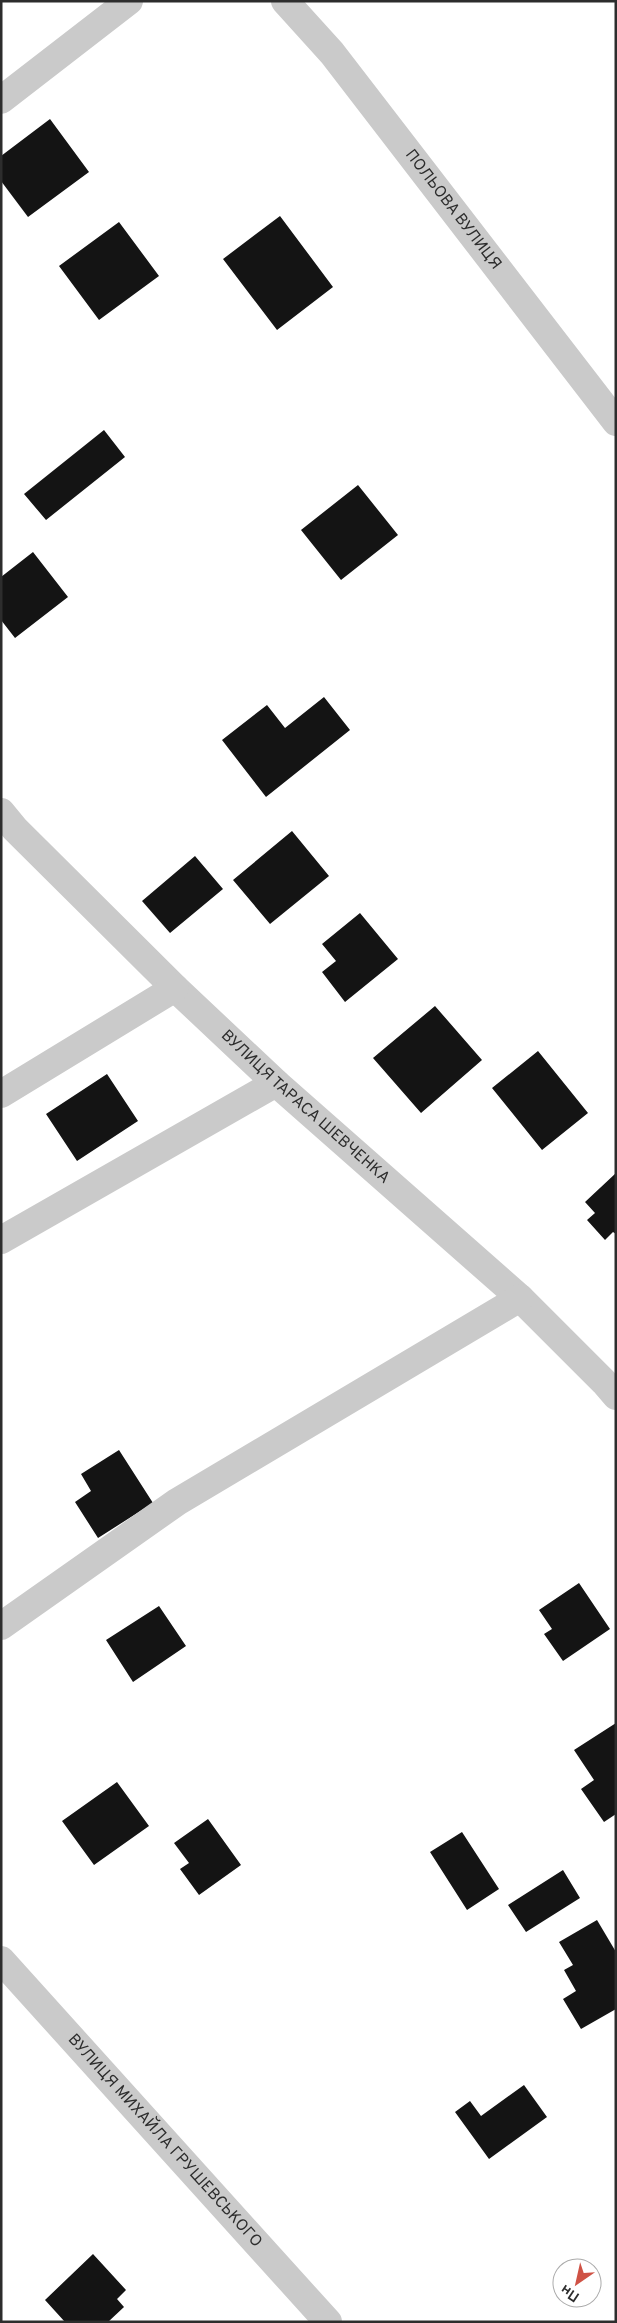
<svg xmlns="http://www.w3.org/2000/svg" width="617" height="2323" font-family="Overpass,sans-serif">
  <style>
    .building { fill: #141414 }
    .lines { fill: none; stroke-linecap: round; stroke-linejoin: round }
    .minor { stroke: #cacaca; stroke-width: 28 }
    .labels { text-anchor: middle; dominant-baseline: central; stroke-width: 5; stroke-linejoin: round; paint-order: stroke }
    .street-label { font-size: 16px; fill: #2d2d2d; stroke: #fff }
  </style>
  <rect width="100%" height="100%" fill="#fff"/>
  <!-- building -->
  <path class="building" d="M 50,119 L 89,172 L 28,217 L 1,181 L 1,156 Z
    M 280,216 L 333,287 L 277,330 L 223,259 Z
    M 119,222 L 159,276 L 99,320 L 59,266 Z
    M 104,430 L 125,457 L 46,520 L 24,494 Z
    M 358,485 L 398,535 L 341,580 L 301,530 Z
    M 33,552 L 68,597 L 15,638 L 1,620 L 1,577 Z
    M 324,697 L 350,730 L 266,797 L 222,740 L 267,705 L 285,728 Z
    M 292,831 L 329,876 L 270,924 L 233,880 Z
    M 195,856 L 223,889 L 170,933 L 142,901 Z
    M 360,913 L 398,959 L 345,1002 L 322,972 L 336,961 L 322,944 Z
    M 435,1006 L 482,1060 L 421,1113 L 373,1058 Z
    M 538,1051 L 588,1113 L 542,1150 L 492,1088 Z
    M 107,1074 L 138,1121 L 77,1161 L 46,1114 Z
    M 616,1173 L 616,1234 L 613,1232 L 605,1240 L 587,1220 L 595,1213 L 585,1202 Z
    M 119,1450 L 153,1503 L 98,1538 L 75,1502 L 91,1491 L 81,1474 Z
    M 579,1583 L 610,1629 L 563,1661 L 544,1634 L 552,1629 L 539,1610 Z
    M 159,1606 L 186,1646 L 133,1682 L 106,1640 Z
    M 616,1723 L 616,1814 L 604,1822 L 581,1789 L 594,1780 L 574,1750 Z
    M 117,1782 L 149,1826 L 94,1865 L 62,1821 Z
    M 208,1819 L 241,1865 L 199,1895 L 180,1869 L 189,1863 L 174,1843 Z
    M 462,1832 L 499,1889 L 467,1910 L 430,1852 Z
    M 563,1870 L 580,1898 L 526,1932 L 508,1905 Z
    M 597,1920 L 616,1952 L 616,2009 L 581,2029 L 563,1999 L 576,1991 L 564,1970 L 573,1965 L 559,1942 Z
    M 524,2085 L 547,2117 L 489,2159 L 455,2112 L 470,2101 L 481,2116 Z
    M 93,2254 L 126,2290 L 117,2299 L 124,2307 L 108,2322 L 65,2322 L 45,2300 Z"/>
  <g class="lines">
    <!-- minor -->
    <g class="minor">
      <path id="s1" d="M 285,1 L 332,53 L 616,422"/>
      <path d="M 1,100 L 129,1"/>
      <path id="s2" d="M 1,812 L 15,829 L 175,988 L 276,1083 L 520,1298 L 604,1382 L 616,1396"/>
      <path d="M 1,1094 L 175,988"/>
      <path d="M 1,1240 L 276,1083"/>
      <path d="M 1,1626 L 177,1502 L 520,1298"/>
      <path id="s3" d="M 1,1960 L 328,2322"/>
    </g>
  </g>
  <g class="labels">
    <!-- street labels -->
    <g class="street-label">
      <text stroke="none"><textPath href="#s1" startOffset="268">ПОЛЬОВА ВУЛИЦЯ</textPath></text>
      <text stroke="none"><textPath href="#s2" startOffset="424">ВУЛИЦЯ ТАРАСА ШЕВЧЕНКА</textPath></text>
      <text stroke="none"><textPath href="#s3" startOffset="244">ВУЛИЦЯ МИХАЙЛА ГРУШЕВСЬКОГО</textPath></text>
    </g>
  </g>
  <!-- border -->
  <rect width="617" height="2323" fill="none" stroke="#2d2d2d" stroke-width="5"/>
  <!-- north arrow -->
  <g transform="translate(577 2283) rotate(214)"><circle r="24" fill="#ffffff" stroke="#ababab"/>
  <path d="M0-4L9 19L0 12L-9 19Z" fill="#cf5245"/>
  <text y="-8" font-size="14" font-weight="bold" text-anchor="middle" fill="#2d2d2d">Пн</text>
  </g>
</svg>
